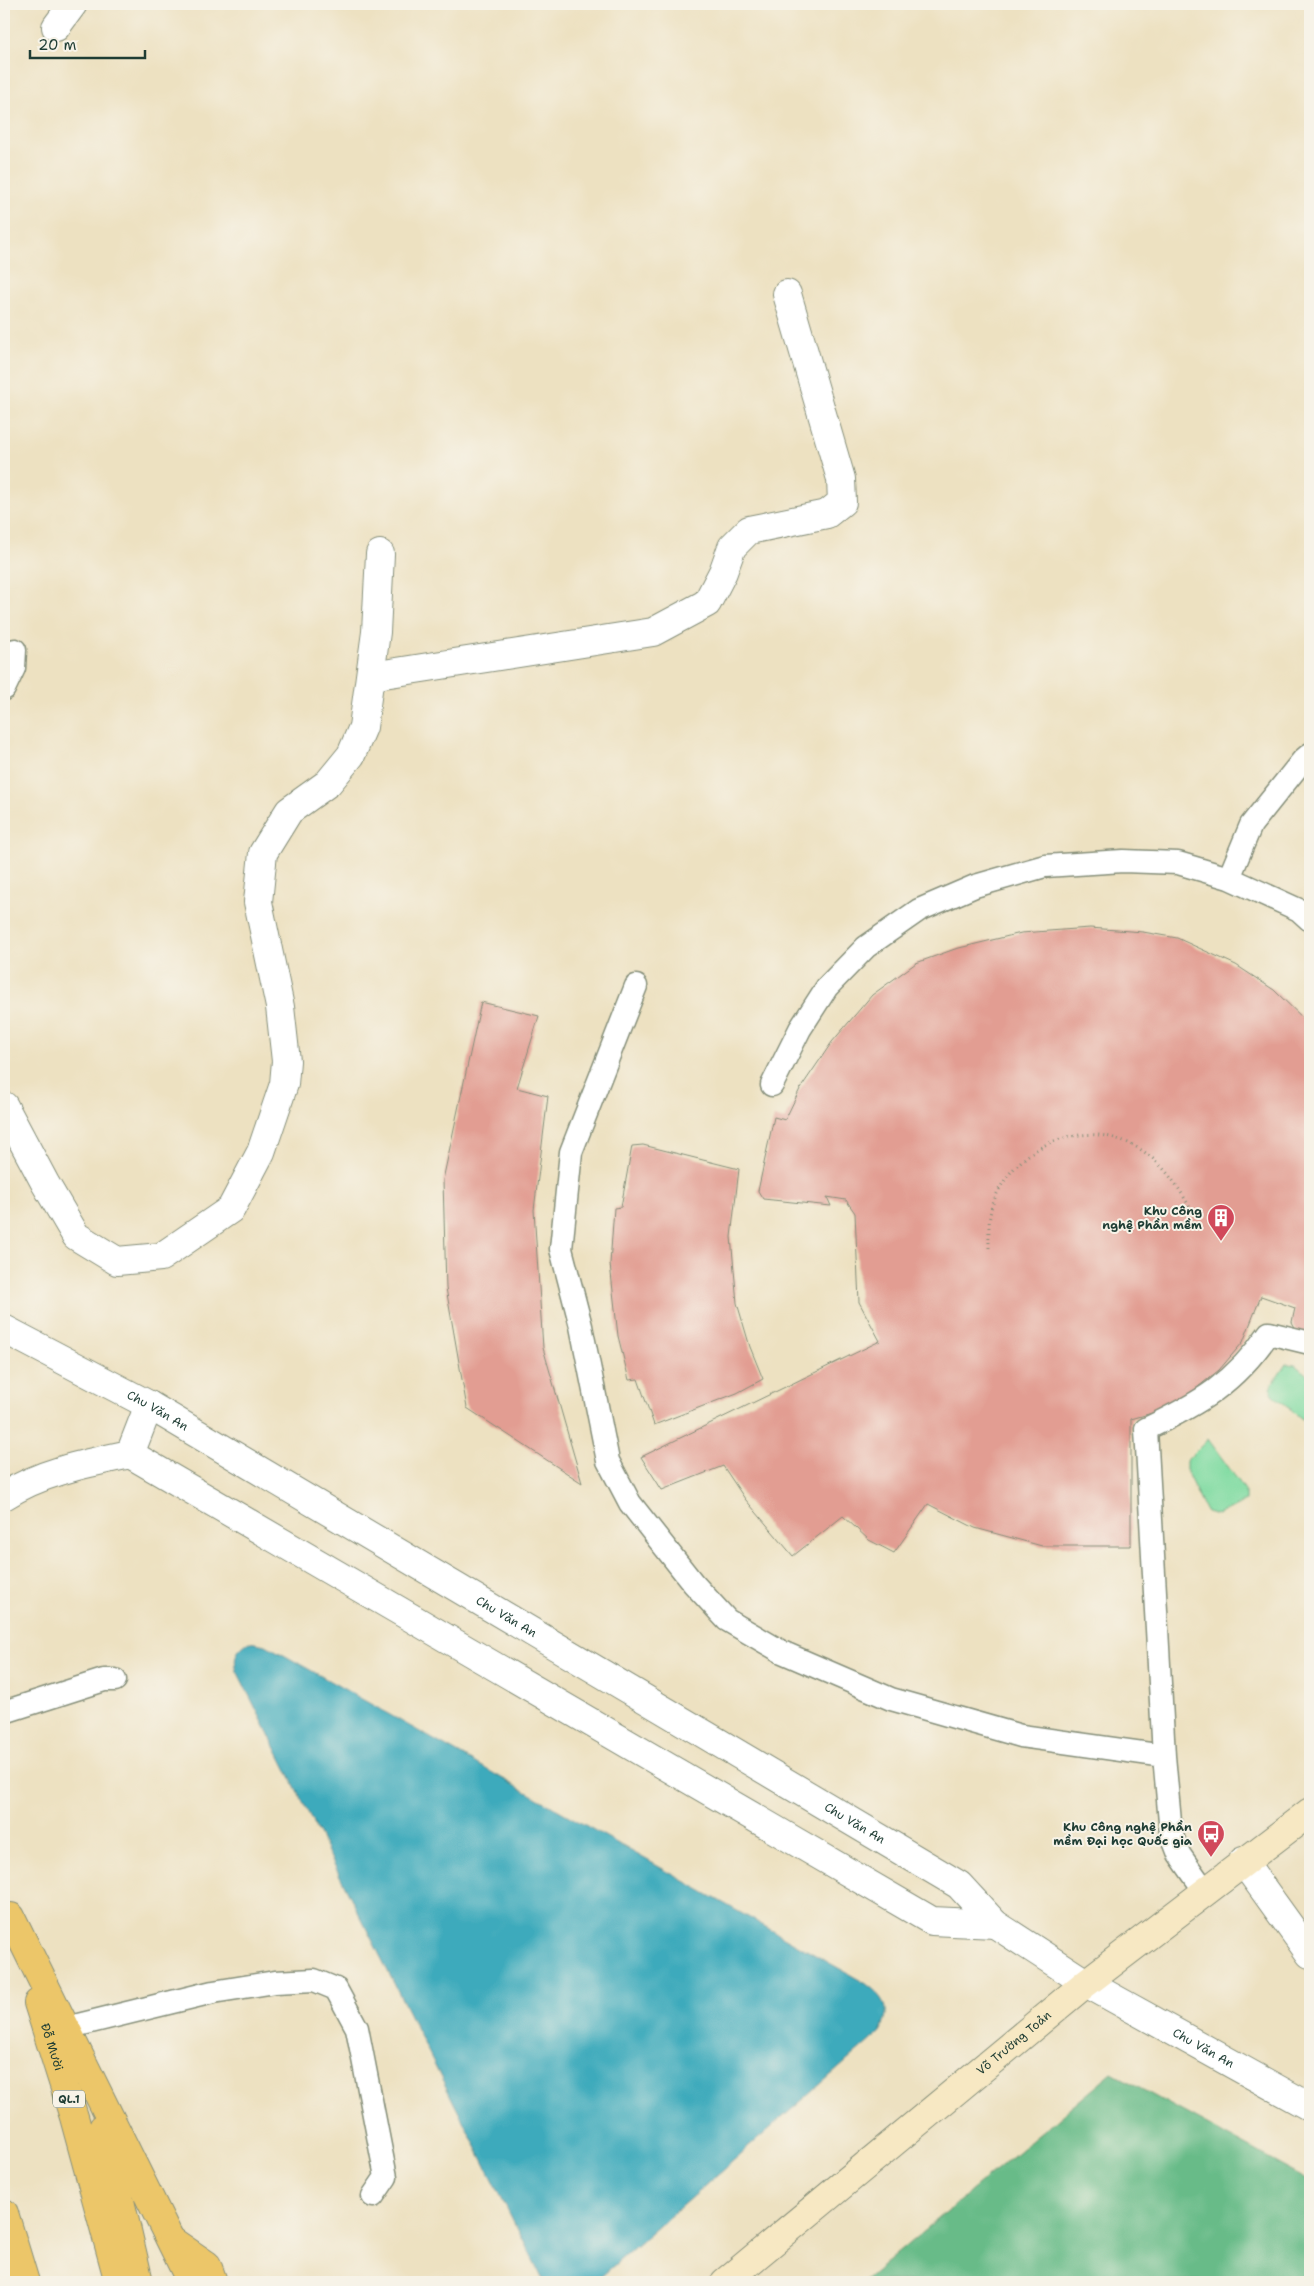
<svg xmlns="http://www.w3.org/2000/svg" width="1314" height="2286" font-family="'Shantell Sans',sans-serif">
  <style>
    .green { fill: #80dba2; stroke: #508c6b }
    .forest { fill: #68bb88; stroke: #447c5e }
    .water { fill: #3daabc; stroke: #2e7478 }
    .building { fill: #e29d92 }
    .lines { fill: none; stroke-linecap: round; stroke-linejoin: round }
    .lane-casing { stroke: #868f7a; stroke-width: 25 }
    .street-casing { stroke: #868f7a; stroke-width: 30 }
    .secondary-casing { stroke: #868f7a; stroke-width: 30 }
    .highway-casing { stroke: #868f7a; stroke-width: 30 }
    .path { stroke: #868f7a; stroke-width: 3; stroke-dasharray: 1 4; stroke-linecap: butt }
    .lane { stroke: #fff; stroke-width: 22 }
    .street { stroke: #fff; stroke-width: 28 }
    .secondary { stroke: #f7e8c3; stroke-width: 28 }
    .highway { stroke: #ecc669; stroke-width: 28 }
    .labels { text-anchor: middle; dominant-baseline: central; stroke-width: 4; stroke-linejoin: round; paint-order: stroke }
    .shield { fill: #f7f3e8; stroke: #60746a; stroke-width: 1 }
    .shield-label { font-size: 11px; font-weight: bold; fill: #1f3d34 }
    .poi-label { font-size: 12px; font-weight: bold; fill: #1f3d34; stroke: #f7f3e8; text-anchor: end }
    .street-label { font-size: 12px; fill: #1f3d34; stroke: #f7f3e8 }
  </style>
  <rect width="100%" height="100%" fill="#f7f3e8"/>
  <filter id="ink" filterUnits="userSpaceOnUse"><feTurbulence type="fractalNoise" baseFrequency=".02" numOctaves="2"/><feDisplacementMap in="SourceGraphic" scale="10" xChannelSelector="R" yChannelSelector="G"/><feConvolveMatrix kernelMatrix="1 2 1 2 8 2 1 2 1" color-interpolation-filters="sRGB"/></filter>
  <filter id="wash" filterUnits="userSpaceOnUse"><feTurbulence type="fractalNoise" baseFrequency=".0096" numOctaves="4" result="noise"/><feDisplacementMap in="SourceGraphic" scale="20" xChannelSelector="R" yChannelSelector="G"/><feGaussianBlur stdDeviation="1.12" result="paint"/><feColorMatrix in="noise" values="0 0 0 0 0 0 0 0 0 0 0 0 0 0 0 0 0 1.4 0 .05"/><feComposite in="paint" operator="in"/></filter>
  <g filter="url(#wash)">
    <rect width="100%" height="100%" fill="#ede1c1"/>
    <!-- green -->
    <path class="green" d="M 1286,1364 L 1295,1365 L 1310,1377 L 1310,1426 L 1273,1394 L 1270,1388 Z
      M 1208,1439 L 1245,1490 L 1245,1501 L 1218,1515 L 1206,1512 L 1186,1471 L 1186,1461 Z"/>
    <!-- forest -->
    <path class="forest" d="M 1112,2073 L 1310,2181 L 1310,2282 L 863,2282 Z"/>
    <!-- water -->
    <path class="water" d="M 249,1642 L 266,1645 L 865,1983 C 886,1998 892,2008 880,2032 L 595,2282 L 544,2282 L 237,1671 C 233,1657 236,1650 249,1642 Z"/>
    <g id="blocks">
      <!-- building -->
      <path class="building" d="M 1090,928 L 1143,932 L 1177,938 L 1236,965 L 1274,990 L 1310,1025 L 1310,1341 L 1298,1333 L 1292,1322 L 1295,1308 L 1261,1296 L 1243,1342 L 1219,1370 L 1187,1396 L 1156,1412 L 1131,1419 L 1131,1546 L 1042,1546 L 975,1528 L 928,1504 L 894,1553 L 869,1540 L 843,1516 L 793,1556 L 745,1499 L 723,1466 L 662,1490 L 641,1457 L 880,1341 L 859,1302 L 855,1213 L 846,1200 L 827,1197 L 831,1206 L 763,1199 L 758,1191 L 774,1117 L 785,1120 L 800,1089 L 832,1042 L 872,995 L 916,963 L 955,949 L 1021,933 Z
        M 481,1002 L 539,1016 L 517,1088 L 548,1096 L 534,1210 L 543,1348 L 582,1483 L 467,1408 L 446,1288 L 443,1180 Z
        M 643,1145 L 739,1169 L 731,1237 L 737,1303 L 750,1347 L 763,1379 L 737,1393 L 654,1425 L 638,1379 L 629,1380 L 618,1336 L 610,1264 L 614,1208 L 621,1207 L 632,1146 Z"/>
    </g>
  </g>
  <g filter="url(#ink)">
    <use href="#blocks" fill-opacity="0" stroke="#868f7a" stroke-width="1"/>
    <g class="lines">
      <defs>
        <path id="lane" d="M 4,689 L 14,668 L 15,650
          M 1229,878 L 1251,825 L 1303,760 L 1310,754
          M 636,986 L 571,1152 L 561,1249 L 581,1326 L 608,1461 L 630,1503 L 693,1583 L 727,1620 L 782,1652 L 891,1699 L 1021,1736 L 1164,1756
          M 772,1085 L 800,1029 L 827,987 L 866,947 L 919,910 L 975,886 L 1045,866 L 1123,861 L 1178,863 L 1229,878 L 1299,910 L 1310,920
          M 4,1712 L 104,1680 L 115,1680
          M 1205,1891 L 1179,1854 L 1171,1833 L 1164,1756 L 1146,1429 C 1200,1403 1234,1384 1269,1333 L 1310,1343
          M 66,2028 L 213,1992 L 275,1982 L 314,1980 L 336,1989 L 357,2028 L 386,2177 L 373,2196"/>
        <g id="street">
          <path d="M 56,27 L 73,4"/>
          <path d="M 371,676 L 653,632 L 707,603 L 723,572 L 732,547 L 749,530 L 827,514 L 842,502 L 841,479 L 787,294"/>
          <path d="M 4,1106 L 45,1183 L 76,1236 L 117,1261 L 161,1257 L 231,1209 L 261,1152 L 284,1084 L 286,1061 L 280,1007 L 258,902 L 263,853 L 289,811 L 328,783 L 351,755 L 363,727 L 376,632 L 380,554"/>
          <path id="s1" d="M 4,1329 L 149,1405 L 959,1885 L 995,1924 L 1086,1983 L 1310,2107"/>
          <path d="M 130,1454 L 149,1405"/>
          <path d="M 4,1496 C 41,1472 87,1463 130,1454 L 932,1921 L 995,1924"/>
          <path d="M 1243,1861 L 1310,1954"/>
        </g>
        <g id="secondary">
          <path id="s2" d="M 725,2282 L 1086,1983 L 1310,1812"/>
        </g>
        <g id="highway">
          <path d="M 11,1917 L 191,2282"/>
          <path id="s3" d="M 38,2003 L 74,2117 L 119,2282"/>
          <path d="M 103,2128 L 139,2282"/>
          <path d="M 4,2213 L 25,2282"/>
          <path d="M 172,2241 L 207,2265 L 213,2282"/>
        </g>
      </defs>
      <!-- lane casing -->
      <use href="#lane" class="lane-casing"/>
      <!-- street casing -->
      <use href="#street" class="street-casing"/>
      <!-- secondary casing -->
      <use href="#secondary" class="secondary-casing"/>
      <!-- highway casing -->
      <use href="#highway" class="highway-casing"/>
      <!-- path -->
      <path class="path" d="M 989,1248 C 989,1234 988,1220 992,1206 C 1012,1146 1082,1115 1138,1148 C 1165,1164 1180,1189 1194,1215"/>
      <!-- lane -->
      <use href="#lane" class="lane"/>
      <!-- street -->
      <use href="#street" class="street"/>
      <!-- secondary -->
      <use href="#secondary" class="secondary"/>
      <!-- highway -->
      <use href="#highway" class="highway"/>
    </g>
  </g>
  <!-- icons -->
  <defs>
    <symbol id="building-pin" viewBox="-11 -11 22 30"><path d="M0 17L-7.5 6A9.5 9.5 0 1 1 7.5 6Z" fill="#d1495b" stroke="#f7f3e8"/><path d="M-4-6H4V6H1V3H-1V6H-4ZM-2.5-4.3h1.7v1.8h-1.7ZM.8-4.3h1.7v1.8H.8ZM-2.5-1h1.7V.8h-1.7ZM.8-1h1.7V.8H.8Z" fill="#fff"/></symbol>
    <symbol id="bus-pin" viewBox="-11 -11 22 30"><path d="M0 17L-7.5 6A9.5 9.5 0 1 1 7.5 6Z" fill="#d1495b" stroke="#f7f3e8"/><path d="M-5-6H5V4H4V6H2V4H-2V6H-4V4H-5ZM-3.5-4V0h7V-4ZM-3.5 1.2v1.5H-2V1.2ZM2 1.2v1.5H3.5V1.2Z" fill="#fff"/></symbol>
  </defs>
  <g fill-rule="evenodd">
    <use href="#building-pin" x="1205" y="1202" width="32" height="43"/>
    <use href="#bus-pin" x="1195" y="1818" width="32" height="43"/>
  </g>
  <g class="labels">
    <!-- shield labels -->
    <rect class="shield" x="53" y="2090.5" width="32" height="17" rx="4"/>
    <g class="shield-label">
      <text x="69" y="2099">QL.1</text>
    </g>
    <!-- poi labels -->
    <g class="poi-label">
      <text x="1202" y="1211">Khu Công<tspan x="1202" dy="14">nghệ Phần mềm</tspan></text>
      <text x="1192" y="1827">Khu Công nghệ Phần<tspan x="1192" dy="14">mềm Đại học Quốc gia</tspan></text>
    </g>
    <!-- street labels -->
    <g class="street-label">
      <text stroke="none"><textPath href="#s1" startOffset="174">Chu Văn An</textPath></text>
      <text stroke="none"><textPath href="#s1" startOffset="579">Chu Văn An</textPath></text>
      <text stroke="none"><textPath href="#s1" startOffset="984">Chu Văn An</textPath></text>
      <text stroke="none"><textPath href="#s2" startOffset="375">Võ Trường Toản</textPath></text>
      <text stroke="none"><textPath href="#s3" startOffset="46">Đỗ Mười</textPath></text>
      <text stroke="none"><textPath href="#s1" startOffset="1401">Chu Văn An</textPath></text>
    </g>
  </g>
  <!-- margin -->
  <rect width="1314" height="2286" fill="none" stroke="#f7f3e8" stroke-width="20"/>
  <!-- scale -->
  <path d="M30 50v8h115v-8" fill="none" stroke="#1f3d34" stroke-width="2.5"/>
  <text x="38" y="50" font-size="15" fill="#1f3d34" stroke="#f7f3e8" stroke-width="4" paint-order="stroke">20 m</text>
</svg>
